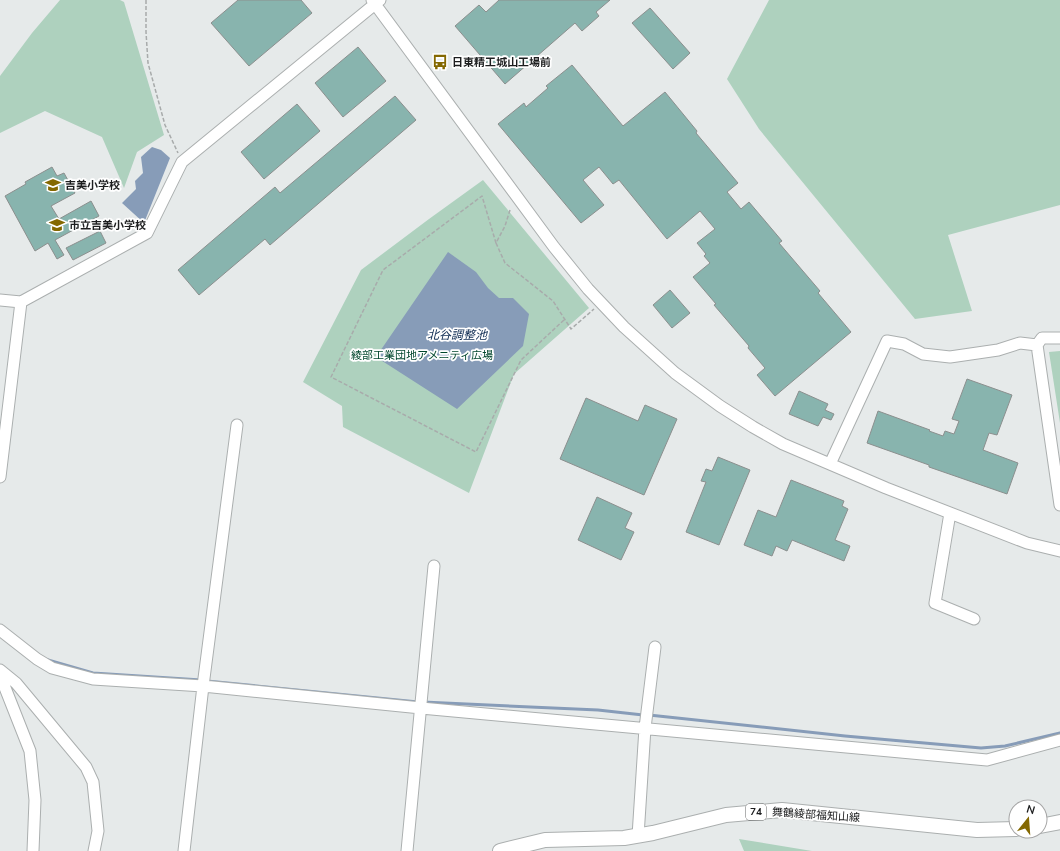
<svg xmlns="http://www.w3.org/2000/svg" width="1060" height="851" font-family="'Nunito Sans','Noto Sans JP',sans-serif">
  <style>
    .green { fill: #aed1be }
    .water { fill: #879cb8 }
    .lines { fill: none; stroke-linecap: round; stroke-linejoin: round }
    .stream { stroke: #879cb8; stroke-width: 3 }
    .building { fill: #88b4ae; stroke: #8b8f8e }
    .minor-casing { stroke: #abafaf; stroke-width: 13 }
    .major-casing { stroke: #abafaf; stroke-width: 16 }
    .path { stroke: #a8abab; stroke-width: 1.5; stroke-dasharray: 4 2; stroke-linecap: butt }
    .minor { stroke: #fff; stroke-width: 11 }
    .major { stroke: #fff; stroke-width: 14 }
    .labels { text-anchor: middle; dominant-baseline: central; stroke-width: 3.5; stroke-linejoin: round; paint-order: stroke }
    .shield { fill: #fff; stroke: #616262; stroke-width: 1 }
    .shield-label { font-size: 10px; font-weight: bold; fill: #1d1e1f }
    .poi-label { font-size: 11px; font-weight: bold; fill: #1d1e1f; stroke: #fff; text-anchor: start }
    .park-label { font-size: 11px; fill: #00462c; stroke: #fff }
    .street-label { font-size: 11px; fill: #1d1e1f; stroke: #fff }
    .water-label { font-size: 12px; font-style: italic; fill: #0f2c53; stroke: #fff }
  </style>
  <rect width="100%" height="100%" fill="#e6eaea"/>
  <!-- green -->
  <path class="green" d="M 60,0 L 120,0 L 124,2 L 164,135 L 137,152 L 124,188 L 102,137 L 45,111 L 0,133 L 0,76 L 32,33 Z
    M 769,0 L 1060,0 L 1060,205 L 948,235 L 972,311 L 915,319 L 759,129 L 727,79 Z
    M 483,180 L 589,308 L 514,374 L 469,493 L 343,427 L 342,406 L 303,382 L 361,270 L 429,219 Z
    M 1060,351 L 1060,423 L 1049,352 Z
    M 739,839 L 812,851 L 744,851 Z"/>
  <!-- water -->
  <path class="water" d="M 152,147 L 161,150 L 170,158 L 144,223 L 122,203 L 136,189 L 135,181 L 143,173 L 141,157 Z
    M 448,252 L 476,272 L 488,288 L 499,298 L 513,298 L 529,314 L 523,346 L 457,409 L 376,357 Z"/>
  <g class="lines">
    <!-- stream -->
    <path class="stream" d="M 48,660 L 93,673 L 201,680
      M 207,681 L 418,702
      M 423,702 L 598,710 L 643,715
      M 649,715 L 845,736 L 981,748 L 1005,746 L 1060,733"/>
  </g>
  <!-- building -->
  <path class="building" d="M 238,0 L 301,0 L 312,13 L 249,66 L 211,23 Z
    M 499,0 L 610,0 L 596,12 L 599,16 L 582,31 L 575,23 L 505,84 L 455,26 L 479,5 L 486,12 Z
    M 650,8 L 690,53 L 673,69 L 632,23 Z
    M 358,47 L 386,81 L 343,117 L 315,83 Z
    M 572,65 L 623,126 L 665,92 L 697,131 L 696,133 L 738,183 L 727,192 L 741,209 L 749,202 L 782,241 L 779,243 L 820,291 L 818,293 L 851,332 L 775,396 L 757,375 L 765,368 L 748,348 L 749,346 L 714,305 L 716,304 L 693,277 L 710,263 L 704,256 L 706,254 L 697,243 L 715,229 L 700,211 L 667,239 L 619,180 L 613,184 L 599,167 L 583,180 L 604,205 L 581,223 L 498,124 L 524,103 L 526,107 L 548,88 L 546,86 Z
    M 395,96 L 416,120 L 270,245 L 265,239 L 199,295 L 178,270 L 275,187 L 280,193 Z
    M 297,104 L 320,131 L 264,179 L 241,152 Z
    M 52,167 L 57,176 L 64,173 L 75,193 L 51,206 L 59,219 L 91,201 L 99,216 L 55,240 L 64,255 L 57,259 L 48,243 L 35,251 L 5,196 L 26,184 L 25,182 Z
    M 100,231 L 106,243 L 73,260 L 66,248 Z
    M 670,290 L 690,313 L 672,328 L 653,305 Z
    M 967,379 L 1012,395 L 997,435 L 989,433 L 983,450 L 1018,463 L 1007,494 L 929,467 L 929,465 L 867,443 L 878,411 L 930,430 L 929,431 L 943,436 L 945,431 L 954,434 L 959,421 L 952,419 Z
    M 799,391 L 828,404 L 825,410 L 834,414 L 831,420 L 823,417 L 818,426 L 789,414 Z
    M 586,398 L 638,421 L 645,405 L 677,419 L 644,495 L 560,459 Z
    M 718,457 L 750,470 L 719,545 L 686,532 L 706,482 L 701,481 L 706,469 L 712,471 Z
    M 791,480 L 844,501 L 842,506 L 848,509 L 835,540 L 850,546 L 844,561 L 792,540 L 787,551 L 776,546 L 772,556 L 744,545 L 758,510 L 776,517 Z
    M 597,497 L 632,513 L 625,528 L 634,532 L 621,560 L 578,540 Z"/>
  <g class="lines">
    <defs>
      <path id="minor" d="M 372,0 L 554,247 L 588,289 L 624,327 L 675,373 L 720,406 L 753,427 L 783,444 L 886,488 L 1027,543 L 1060,551
        M 0,300 L 21,302 L 147,233 L 182,162 L 380,0
        M 1060,338 L 1042,338 L 1037,345 L 1060,505
        M 830,464 L 887,341 L 904,344 L 923,354 L 950,357 L 998,350 L 1020,343 L 1037,345
        M 0,477 L 21,302
        M 950,513 L 935,603 L 974,619
        M 0,630 L 37,659 L 52,668 L 93,679 L 203,686 L 421,708 L 987,760 L 1060,740
        M 0,670 L 16,683 L 86,767 L 93,782 L 98,831 L 94,851
        M 0,675 L 30,751 L 35,800 L 33,851
        M 638,836 L 645,728 L 655,647
        M 184,851 L 203,686 L 237,425
        M 407,851 L 434,566"/>
      <path id="major" d="M 1040,826 L 1060,822
        M 500,851 L 545,840 L 624,838 L 653,833 L 726,815 L 782,810 L 977,830 L 1016,829"/>
    </defs>
    <!-- minor casing -->
    <use href="#minor" class="minor-casing"/>
    <!-- major casing -->
    <use href="#major" class="major-casing"/>
    <!-- path -->
    <path class="path" d="M 146,0 L 146,32 L 148,63 L 165,125 L 178,153
      M 510,210 L 505,226 L 496,243 L 505,263 L 553,301 L 571,329 L 594,309
      M 496,243 L 482,196 L 383,270 L 331,377 L 476,452 L 521,360 L 565,319"/>
    <!-- minor -->
    <use href="#minor" class="minor"/>
    <!-- major -->
    <use href="#major" class="major"/>
  </g>
  <!-- icons -->
  <defs>
    <symbol id="bus-bare" viewBox="-9 -9 18 18"><path d="M-5-6H5V4H4V6H2V4H-2V6H-4V4H-5ZM-3.5-4V0h7V-4ZM-3.5 1.2v1.5H-2V1.2ZM2 1.2v1.5H3.5V1.2Z" fill="#846801" stroke="#fff" stroke-width="2.5" paint-order="stroke"/></symbol>
    <symbol id="school-bare" viewBox="-9 -9 18 18"><path d="M0-5L7-2L0 1L-7-2ZM-4 1L0 2.5L4 1V4Q0 6-4 4Z" fill="#846801" stroke="#fff" stroke-width="2.5" paint-order="stroke"/></symbol>
  </defs>
  <g fill-rule="evenodd">
    <use href="#bus-bare" x="429" y="51" width="22" height="22"/>
    <use href="#school-bare" x="42" y="174" width="22" height="22"/>
    <use href="#school-bare" x="46" y="214" width="22" height="22"/>
  </g>
  <g class="labels">
    <!-- shield labels -->
    <rect class="shield" x="746" y="804" width="20" height="16" rx="3"/>
    <g class="shield-label">
      <text x="756" y="812">74</text>
    </g>
    <!-- poi labels -->
    <g class="poi-label">
      <text x="452" y="62">日東精工城山工場前</text>
      <text x="65" y="185">吉美小学校</text>
      <text x="69" y="225">市立吉美小学校</text>
    </g>
    <!-- park labels -->
    <g class="park-label">
      <text x="422" y="355">綾部工業団地アメニティ広場</text>
    </g>
    <!-- street labels -->
    <g class="street-label">
      <text transform="translate(816 815) rotate(4)">舞鶴綾部福知山線</text>
    </g>
    <!-- water labels -->
    <g class="water-label">
      <text x="457" y="335">北谷調整池</text>
    </g>
  </g>
  <!-- north arrow -->
  <g transform="translate(1028 819) rotate(17)"><circle r="19" fill="#ffffff" stroke="#a5a5a5"/>
  <path d="M0-3L7 15L0 10L-7 15Z" fill="#846801"/>
  <text y="-6" font-size="11" font-weight="bold" text-anchor="middle" fill="#1d1e1f">N</text>
  </g>
</svg>
